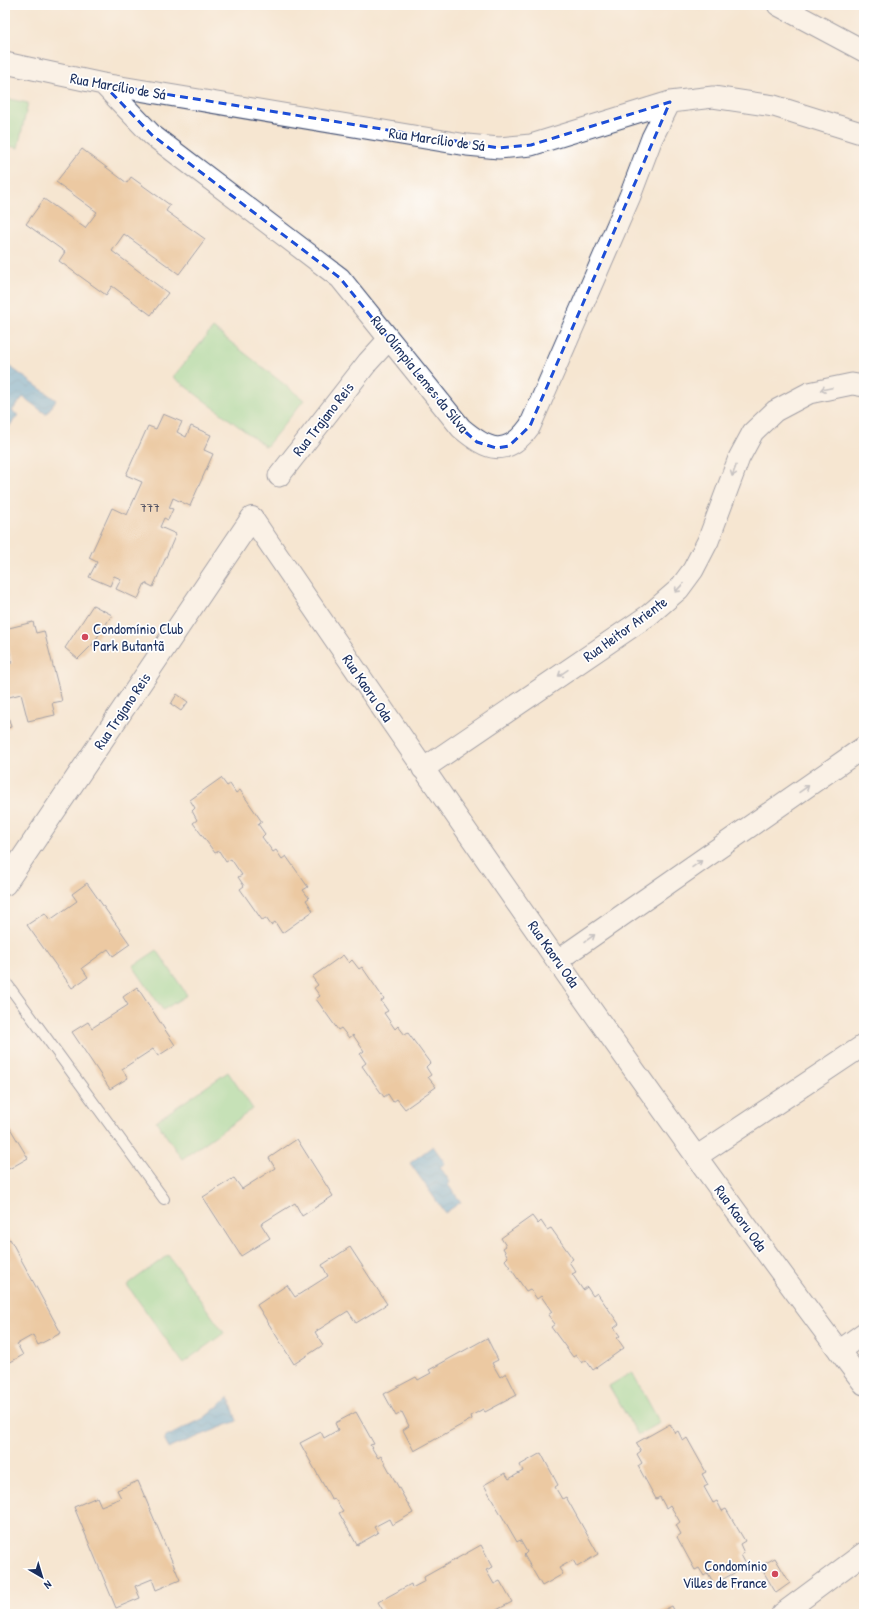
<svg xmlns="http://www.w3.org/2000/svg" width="869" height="1619" font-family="'Patrick Hand',sans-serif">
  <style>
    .park { fill: #8ddb98; stroke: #54857b }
    .water { fill: url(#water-waves); stroke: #3e6d9c }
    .building { fill: #dfa667 }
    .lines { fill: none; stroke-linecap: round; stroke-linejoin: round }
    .lane-casing { stroke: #3c4a6f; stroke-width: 12 }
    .street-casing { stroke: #3c4a6f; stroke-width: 23 }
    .secondary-casing { stroke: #3c4a6f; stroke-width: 24 }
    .lane { stroke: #fff; stroke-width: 10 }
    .street { stroke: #fff; stroke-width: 21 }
    .secondary { stroke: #fff; stroke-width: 22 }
    .oneway { stroke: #8d97ae }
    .marked { fill: none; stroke: #1d4ed8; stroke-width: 3; stroke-dasharray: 8 5; stroke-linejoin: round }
    .poi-dot { fill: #d1495b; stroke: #fff; stroke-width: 1.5 }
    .labels { text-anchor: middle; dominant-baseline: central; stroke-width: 3.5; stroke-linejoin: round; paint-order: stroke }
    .number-label { font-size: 13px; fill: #4c4d60 }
    .street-label { font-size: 15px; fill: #1b2f5e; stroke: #fff }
    .poi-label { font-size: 15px; fill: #1b2f5e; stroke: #fff; text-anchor: start }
  </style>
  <defs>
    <pattern id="water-waves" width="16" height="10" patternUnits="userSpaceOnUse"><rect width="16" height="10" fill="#62abd9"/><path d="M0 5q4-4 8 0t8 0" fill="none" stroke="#508cb3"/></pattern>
  </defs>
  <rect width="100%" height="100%" fill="#fff"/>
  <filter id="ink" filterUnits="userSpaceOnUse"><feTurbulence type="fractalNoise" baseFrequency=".025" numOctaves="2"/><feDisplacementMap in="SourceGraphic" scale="8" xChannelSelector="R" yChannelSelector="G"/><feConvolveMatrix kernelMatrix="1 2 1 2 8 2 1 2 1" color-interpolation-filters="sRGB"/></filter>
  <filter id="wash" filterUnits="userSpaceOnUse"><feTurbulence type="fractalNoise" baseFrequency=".012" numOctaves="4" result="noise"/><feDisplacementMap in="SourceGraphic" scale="16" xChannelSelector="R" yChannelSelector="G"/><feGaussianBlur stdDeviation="0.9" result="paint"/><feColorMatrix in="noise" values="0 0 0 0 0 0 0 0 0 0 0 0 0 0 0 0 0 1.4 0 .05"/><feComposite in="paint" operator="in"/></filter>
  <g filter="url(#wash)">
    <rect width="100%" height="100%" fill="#f6e6d1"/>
    <!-- park -->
    <path class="park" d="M 5,98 L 28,103 L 18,148 L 5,145 Z
      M 213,328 L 304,400 L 266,447 L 173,377 Z
      M 157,950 L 187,995 L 163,1010 L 133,966 Z
      M 228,1072 L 253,1109 L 182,1159 L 156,1121 Z
      M 168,1255 L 224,1333 L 183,1363 L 127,1285 Z
      M 632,1372 L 660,1423 L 638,1435 L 609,1386 Z"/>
    <!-- water -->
    <path class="water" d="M 5,363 L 56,400 L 46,414 L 23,397 L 12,411 L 18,415 L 5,432 Z
      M 433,1146 L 445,1163 L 440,1167 L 450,1182 L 448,1185 L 461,1202 L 445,1213 L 410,1163 Z
      M 229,1397 L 237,1421 L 169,1448 L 164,1438 L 204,1418 Z"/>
    <g id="blocks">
      <!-- building -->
      <path class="building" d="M 82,149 L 127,183 L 131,177 L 170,205 L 166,211 L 205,239 L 179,274 L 124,234 L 112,251 L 168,293 L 151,315 L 112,286 L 106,295 L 59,261 L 65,252 L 26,224 L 44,199 L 85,228 L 97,212 L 56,182 Z
        M 163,414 L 182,422 L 177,432 L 186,437 L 191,426 L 211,435 L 204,450 L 213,454 L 190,506 L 173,498 L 169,508 L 173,509 L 168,520 L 164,518 L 160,527 L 176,534 L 153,587 L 145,583 L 138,599 L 116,589 L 121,579 L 114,576 L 110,586 L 89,577 L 97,562 L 89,558 L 112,508 L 127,515 L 142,482 L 126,475 L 148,426 L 156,429 Z
        M 93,605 L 112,615 L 92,645 L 78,659 L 65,648 Z
        M 33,622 L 36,633 L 44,631 L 62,701 L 52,703 L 55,715 L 28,721 L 21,694 L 5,698 L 5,664 L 12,663 L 5,629 Z
        M 177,694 L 188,702 L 181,711 L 171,704 Z
        M 5,704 L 11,727 L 5,729 Z
        M 221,778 L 227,786 L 230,784 L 236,793 L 240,790 L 262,822 L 258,824 L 265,834 L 262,837 L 273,852 L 276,850 L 282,859 L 286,856 L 308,887 L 303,890 L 309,898 L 306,900 L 313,911 L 282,933 L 275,922 L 271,925 L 266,918 L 262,920 L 240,889 L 244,886 L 238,877 L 242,875 L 231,859 L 226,862 L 219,851 L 215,853 L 193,823 L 197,820 L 192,811 L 195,808 L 190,800 Z
        M 87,883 L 130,944 L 113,956 L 108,949 L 82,968 L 88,977 L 72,988 L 27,925 L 45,913 L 50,920 L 77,901 L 72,894 Z
        M 343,955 L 349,963 L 352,960 L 359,969 L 362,967 L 384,999 L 381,1001 L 388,1011 L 384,1013 L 395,1029 L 398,1026 L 405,1035 L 408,1033 L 430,1063 L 426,1067 L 431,1075 L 428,1077 L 436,1087 L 405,1109 L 397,1099 L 393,1102 L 388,1094 L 384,1097 L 362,1066 L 366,1063 L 360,1054 L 364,1051 L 353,1035 L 349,1038 L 341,1028 L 338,1030 L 316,999 L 320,996 L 314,988 L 318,985 L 312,977 Z
        M 137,987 L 175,1045 L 158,1056 L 153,1049 L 122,1069 L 128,1078 L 110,1089 L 72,1032 L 88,1022 L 92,1028 L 128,1005 L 123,997 Z
        M 5,1120 L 28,1158 L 9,1169 L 5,1163 Z
        M 297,1139 L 333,1196 L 302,1216 L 295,1203 L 261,1224 L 270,1238 L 241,1256 L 203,1197 L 234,1178 L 242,1189 L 275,1168 L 269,1158 Z
        M 532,1216 L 538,1224 L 541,1221 L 547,1230 L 551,1228 L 573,1259 L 569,1262 L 576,1272 L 572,1274 L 583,1290 L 587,1287 L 593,1296 L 597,1293 L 619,1324 L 614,1328 L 620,1336 L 617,1338 L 624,1348 L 593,1370 L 586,1360 L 582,1363 L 576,1355 L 573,1357 L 551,1327 L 555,1324 L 548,1315 L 552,1312 L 541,1296 L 537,1299 L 530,1289 L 526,1291 L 505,1260 L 508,1257 L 503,1248 L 506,1246 L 501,1238 Z
        M 10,1239 L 61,1333 L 38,1345 L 33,1335 L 17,1344 L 23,1355 L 5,1365 L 5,1242 Z
        M 350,1247 L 387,1304 L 356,1323 L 348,1311 L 315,1332 L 323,1345 L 294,1364 L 257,1305 L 287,1285 L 295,1297 L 328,1276 L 322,1265 Z
        M 487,1338 L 498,1360 L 492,1363 L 500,1377 L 506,1373 L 517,1395 L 485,1412 L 483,1409 L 471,1416 L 472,1419 L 414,1451 L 403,1430 L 409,1426 L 402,1412 L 396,1416 L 384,1394 L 416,1377 L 418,1380 L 431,1373 L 429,1370 Z
        M 356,1412 L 374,1444 L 370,1445 L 378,1458 L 381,1456 L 413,1513 L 392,1525 L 389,1519 L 374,1527 L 378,1533 L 357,1545 L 339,1513 L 343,1511 L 335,1499 L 332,1500 L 300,1443 L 321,1432 L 324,1438 L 338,1430 L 335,1423 Z
        M 670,1424 L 675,1433 L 678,1431 L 683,1441 L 687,1438 L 706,1472 L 702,1474 L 708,1485 L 704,1487 L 713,1503 L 717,1501 L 722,1511 L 726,1509 L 745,1541 L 740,1544 L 744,1553 L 741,1555 L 747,1566 L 714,1584 L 708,1573 L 704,1576 L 699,1568 L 695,1570 L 677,1537 L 681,1534 L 676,1525 L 680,1522 L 670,1505 L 666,1508 L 660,1497 L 656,1499 L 638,1466 L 642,1463 L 637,1454 L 641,1451 L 636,1443 Z
        M 541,1453 L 558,1485 L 555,1487 L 562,1499 L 566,1497 L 598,1554 L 577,1567 L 573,1560 L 559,1568 L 563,1574 L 542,1586 L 524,1555 L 527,1552 L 520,1540 L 517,1542 L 484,1485 L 505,1473 L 509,1479 L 523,1471 L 520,1465 Z
        M 138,1481 L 180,1580 L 156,1590 L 152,1579 L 135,1586 L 140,1598 L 116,1608 L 74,1507 L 97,1497 L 101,1506 L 121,1498 L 117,1490 Z
        M 481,1545 L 493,1567 L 486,1570 L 494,1584 L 500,1581 L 512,1602 L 489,1614 L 385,1614 L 378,1602 L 411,1584 L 412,1588 L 425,1581 L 424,1577 Z
        M 775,1558 L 790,1583 L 776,1593 L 760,1566 Z
        M 672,1606 L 676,1614 L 658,1614 L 658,1613 Z"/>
    </g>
  </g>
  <g filter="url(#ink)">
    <use href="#blocks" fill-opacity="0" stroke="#3c4a6f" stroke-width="1"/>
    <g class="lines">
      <defs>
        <path id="lane" d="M 5,981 L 164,1199"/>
        <path id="street" d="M 778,5 L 864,51
          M 5,63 L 103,84 L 467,145 L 499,148 L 531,145 L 670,102 L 713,97 L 774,106 L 864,134
          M 103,84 L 152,135 L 340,278 L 461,428 C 487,450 506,459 530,426 L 630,196 L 652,138 L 670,102
          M 279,476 L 368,362 L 389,339
          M 252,518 C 451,810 651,1102 864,1384
          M 423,769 L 649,615 L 679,589 L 693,570 L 708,541 L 739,458 L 753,432 L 775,411 L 809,393 L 852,384 L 864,386
          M 558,960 L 864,747
          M 696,1157 L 864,1045
          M 839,1351 L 864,1333
          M 782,1614 L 864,1553"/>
        <path id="secondary" d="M 5,884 L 252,518"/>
      </defs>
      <!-- lane casing -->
      <use href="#lane" class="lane-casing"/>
      <!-- street casing -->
      <use href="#street" class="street-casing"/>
      <!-- secondary casing -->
      <use href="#secondary" class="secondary-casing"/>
      <!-- lane -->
      <use href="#lane" class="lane"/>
      <!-- street -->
      <use href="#street" class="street"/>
      <!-- secondary -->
      <use href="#secondary" class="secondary"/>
    </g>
    <!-- one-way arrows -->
    <defs><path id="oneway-shaft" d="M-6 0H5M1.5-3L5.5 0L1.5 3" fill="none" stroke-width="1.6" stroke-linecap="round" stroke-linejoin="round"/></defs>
    <g class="oneway">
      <use href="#oneway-shaft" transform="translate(826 389) rotate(168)"/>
      <use href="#oneway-shaft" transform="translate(734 471) rotate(110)"/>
      <use href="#oneway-shaft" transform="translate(679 588) rotate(133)"/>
      <use href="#oneway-shaft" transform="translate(563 673) rotate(146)"/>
      <use href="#oneway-shaft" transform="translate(804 789) rotate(-35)"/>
      <use href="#oneway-shaft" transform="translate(697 864) rotate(-35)"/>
      <use href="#oneway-shaft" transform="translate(590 938) rotate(-35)"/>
    </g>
  </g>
  <!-- marked area -->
  <path d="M0 0H869V1619H0ZM 103,84 L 499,148 L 531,145 L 670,102 L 530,426 L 509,446 L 496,448 L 477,442 L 461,428 L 340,278 L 152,135 Z" fill="#f6e6d1" fill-opacity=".55" fill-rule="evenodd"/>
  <path class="marked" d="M 103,84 L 499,148 L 531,145 L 670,102 L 530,426 L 509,446 L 496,448 L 477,442 L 461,428 L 340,278 L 152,135 Z"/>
  <!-- markers -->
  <g class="poi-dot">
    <circle cx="85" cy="637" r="4"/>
    <circle cx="775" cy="1574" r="4"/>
  </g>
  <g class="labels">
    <!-- number labels -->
    <g class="number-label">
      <text x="150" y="507">777</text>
    </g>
    <!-- street labels -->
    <g class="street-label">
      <text transform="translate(118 86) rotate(10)">Rua Marcílio de Sá</text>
      <text transform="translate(437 139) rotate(8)">Rua Marcílio de Sá</text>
      <text transform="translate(420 374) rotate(51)">Rua Olímpia Lemes da Silva</text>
      <text transform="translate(323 419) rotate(-52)">Rua Trajano Reis</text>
      <text transform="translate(625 629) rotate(-36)">Rua Heitor Ariente</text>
      <text transform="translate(368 688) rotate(56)">Rua Kaoru Oda</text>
      <text transform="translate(122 711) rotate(-56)">Rua Trajano Reis</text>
      <text transform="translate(554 954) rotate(55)">Rua Kaoru Oda</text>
      <text transform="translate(741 1218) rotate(54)">Rua Kaoru Oda</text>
    </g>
    <!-- poi labels -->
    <g class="poi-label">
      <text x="93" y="628">Condomínio Club<tspan x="93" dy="17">Park Butantã</tspan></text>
      <text x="767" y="1565" text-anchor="end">Condomínio<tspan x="767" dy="17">Villes de France</tspan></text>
    </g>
  </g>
  <!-- margin -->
  <rect width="869" height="1619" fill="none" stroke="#fff" stroke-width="20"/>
  <!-- north arrow -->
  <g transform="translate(42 1577) rotate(142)" stroke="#ffffff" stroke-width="3" paint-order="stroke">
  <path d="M0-3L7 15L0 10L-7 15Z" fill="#1b2f5e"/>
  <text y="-6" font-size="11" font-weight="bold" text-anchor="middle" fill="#1b2f5e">N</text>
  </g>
</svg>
